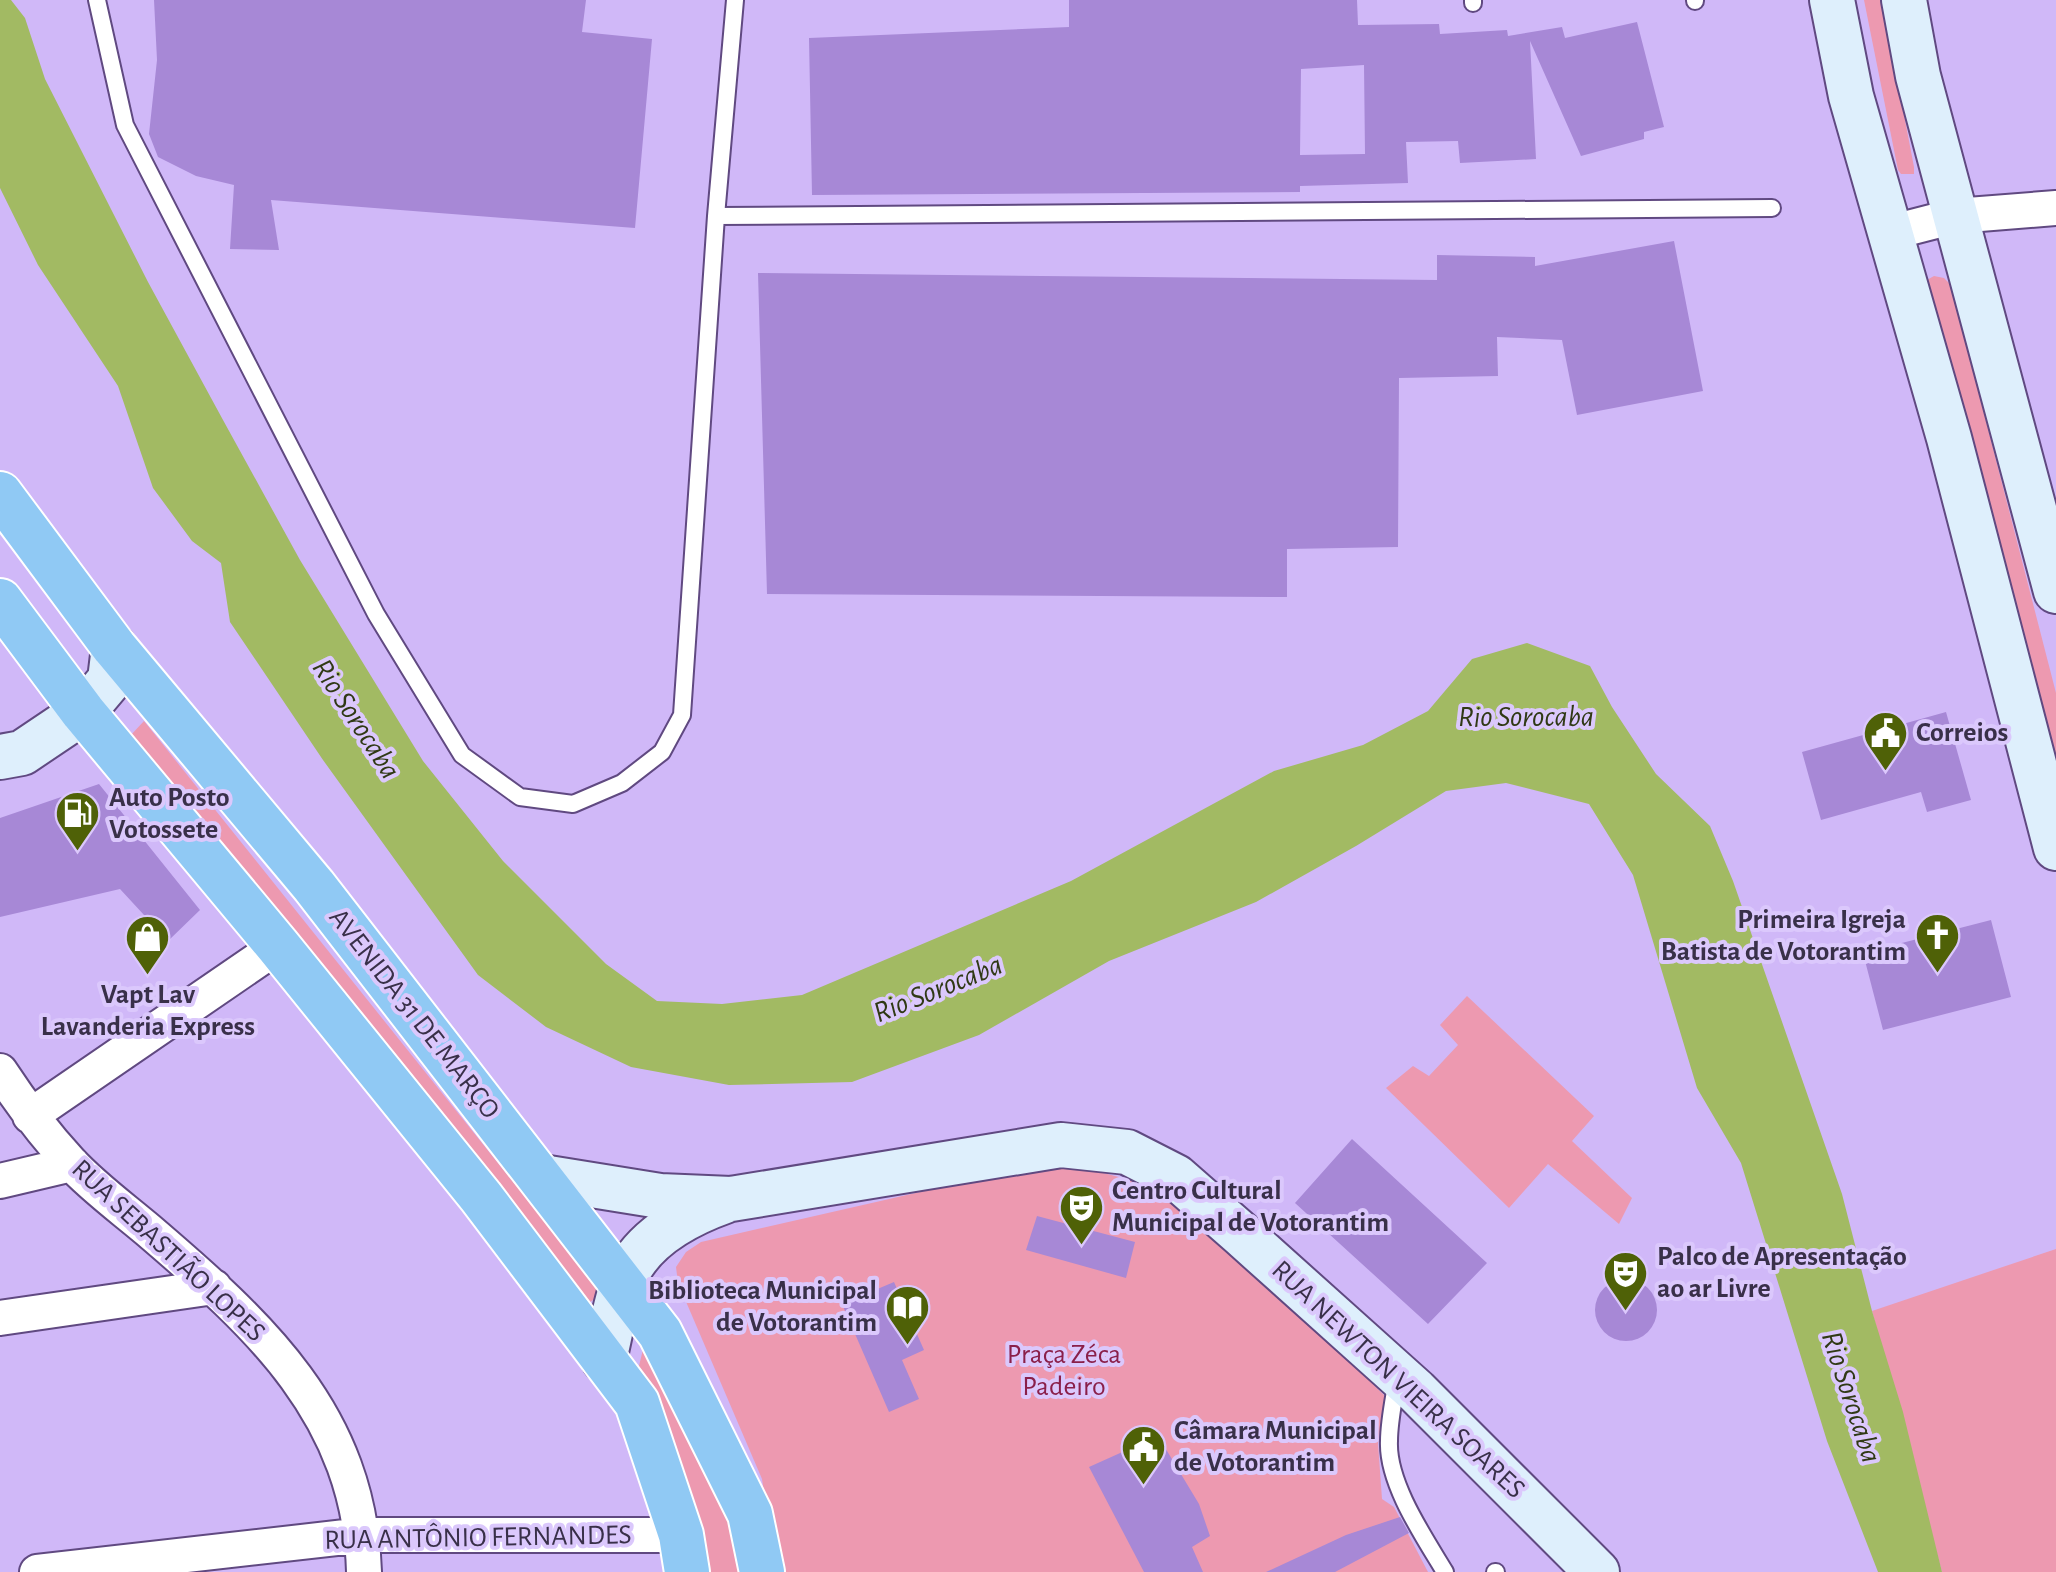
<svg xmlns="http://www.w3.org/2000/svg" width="2056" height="1572" font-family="'Alegreya Sans',sans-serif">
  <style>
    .green { fill: #ed99b0 }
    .water { fill: #a2ba63 }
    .building { fill: #a788d6; fill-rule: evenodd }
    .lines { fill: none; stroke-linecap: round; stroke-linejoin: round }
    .lane-casing { stroke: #604981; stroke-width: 20 }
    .street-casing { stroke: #604981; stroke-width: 38 }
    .secondary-casing { stroke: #604981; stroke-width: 48 }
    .highway-casing { stroke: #fff; stroke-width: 48 }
    .lane { stroke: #fff; stroke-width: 16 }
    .street { stroke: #fff; stroke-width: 34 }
    .secondary { stroke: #deeffc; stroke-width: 44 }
    .highway { stroke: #90c9f4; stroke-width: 44 }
    .labels { text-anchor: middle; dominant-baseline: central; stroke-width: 8; stroke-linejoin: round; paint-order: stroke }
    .poi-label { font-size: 28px; font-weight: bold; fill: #393049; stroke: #dbc8fc; text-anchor: start }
    .street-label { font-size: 28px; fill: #393049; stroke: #dbc8fc }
    .park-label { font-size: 28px; fill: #8a1f4a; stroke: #dbc8fc }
    .water-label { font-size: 30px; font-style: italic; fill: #303915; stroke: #dbc8fc }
  </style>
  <rect width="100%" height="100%" fill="#d0b8f8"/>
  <!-- green -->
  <path class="green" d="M 1864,0 L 1882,0 L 1914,167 L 1914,174 L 1901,174 L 1898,170 Z
    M 1934,276 L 1944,278 L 1951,285 L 2056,693 L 2056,762 L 1925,281 Z
    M 144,721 L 603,1294 L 577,1310 L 130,736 Z
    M 1467,996 L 1594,1116 L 1572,1141 L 1632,1198 L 1619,1224 L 1548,1164 L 1509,1208 L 1386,1088 L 1413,1066 L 1429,1076 L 1458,1045 L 1440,1025 Z
    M 1056,1168 L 1089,1169 L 1126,1179 L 1163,1193 L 1276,1288 L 1386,1397 L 1378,1443 L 1382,1499 L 1394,1507 L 1428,1572 L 776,1572 L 762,1479 L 678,1283 L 676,1267 L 686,1252 L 701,1242 L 955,1184 Z
    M 2056,1249 L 2056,1572 L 1942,1572 L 1872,1311 Z
    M 646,1337 L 711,1453 L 744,1572 L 706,1572 L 638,1370 Z"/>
  <!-- water -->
  <path class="water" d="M 0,0 L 11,0 L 25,18 L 45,79 L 148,282 L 223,420 L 300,560 L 423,761 L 503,861 L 606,964 L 657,1001 L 722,1004 L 802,995 L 1071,881 L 1274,771 L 1363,745 L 1428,711 L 1472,659 L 1527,643 L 1590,666 L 1612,707 L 1656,774 L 1710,826 L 1733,881 L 1842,1194 L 1872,1311 L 1903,1412 L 1942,1572 L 1878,1572 L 1827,1441 L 1741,1163 L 1697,1088 L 1633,875 L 1589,804 L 1506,783 L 1446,791 L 1356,846 L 1256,902 L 1109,961 L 979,1035 L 852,1082 L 729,1085 L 631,1067 L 546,1027 L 478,975 L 323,760 L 230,622 L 221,563 L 192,541 L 153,488 L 118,386 L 38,265 L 0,188 Z"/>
  <!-- building -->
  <path class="building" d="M 154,0 L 586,0 L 582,32 L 652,39 L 635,228 L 271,200 L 279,250 L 230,249 L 234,185 L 196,176 L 158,157 L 149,134 L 157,60 Z
    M 1069,0 L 1357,0 L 1358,25 L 1439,24 L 1440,34 L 1507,30 L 1508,36 L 1562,27 L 1565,38 L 1637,22 L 1664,127 L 1644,132 L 1644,139 L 1581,156 L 1530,41 L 1536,159 L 1460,163 L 1458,141 L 1406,142 L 1408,183 L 1300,186 L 1300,192 L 812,195 L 809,38 L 1069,27 ZM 1364,65 L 1365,154 L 1300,155 L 1301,69 Z
    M 1674,241 L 1703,391 L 1577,415 L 1562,340 L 1497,337 L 1498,376 L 1399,378 L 1398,547 L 1287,549 L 1287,597 L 767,594 L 758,273 L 1437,280 L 1437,255 L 1535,257 L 1535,266 Z
    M 1946,712 L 1971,800 L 1927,812 L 1921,792 L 1821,820 L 1802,752 Z
    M 99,784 L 200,910 L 168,941 L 120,889 L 0,917 L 0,818 Z
    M 1991,920 L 2011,997 L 1883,1030 L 1863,953 Z
    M 1352,1139 L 1487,1263 L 1428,1324 L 1295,1203 Z
    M 1037,1216 L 1135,1242 L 1126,1278 L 1026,1250 Z
    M1595 1310a31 31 0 1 1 62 0a31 31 0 1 1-62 0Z
    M 894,1282 L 924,1350 L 902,1360 L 919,1399 L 889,1412 L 842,1304 Z
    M 1158,1436 L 1199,1504 L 1210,1536 L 1192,1547 L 1203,1572 L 1144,1572 L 1089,1467 Z
    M 1400,1517 L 1409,1533 L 1335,1572 L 1266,1572 L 1346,1535 Z"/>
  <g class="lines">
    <defs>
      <path id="lane" d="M 97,0 L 125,125 L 376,614 L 462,755 L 520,797 L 573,804 L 622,783 L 662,752 L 682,715 L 716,216 L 735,0
        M 1695,1 L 1695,0
        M 1473,3 L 1473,0
        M 716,216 L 1772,208
        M 1397,1379 C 1394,1399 1389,1421 1389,1441 C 1387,1483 1424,1537 1445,1572
        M 1495,1572 L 1496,1572"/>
      <path id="street" d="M 1889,233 L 1955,216 L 2056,208
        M 0,1071 C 21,1103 44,1134 70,1162 C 93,1187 122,1208 148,1230 C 259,1325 360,1415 364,1572
        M 30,1116 L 278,946
        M 0,1181 L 72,1164
        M 0,1318 L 214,1287
        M 37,1572 L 363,1535 L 681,1535"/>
      <path id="secondary" d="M 1832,0 L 1851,96 L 1949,438 L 2056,848
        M 1904,0 L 1918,76 L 2056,591
        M 0,757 L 22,753 L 83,712 L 110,680 L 114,647
        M 542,1177 L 660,1196 L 731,1199 L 1061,1145 L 1127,1152 L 1176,1177 L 1241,1234 L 1416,1391 L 1597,1572
        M 604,1360 C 610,1335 614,1310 622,1286 C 637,1241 683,1216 725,1201"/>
      <path id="highway" d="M 0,494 L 114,647 L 314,886 L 660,1333 L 750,1514 L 762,1572
        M 0,601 L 83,712 L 278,946 L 481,1197 L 637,1403 L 681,1535 L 687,1572"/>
    </defs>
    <!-- lane casing -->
    <use href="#lane" class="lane-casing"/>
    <!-- street casing -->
    <use href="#street" class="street-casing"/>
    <!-- secondary casing -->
    <use href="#secondary" class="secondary-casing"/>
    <!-- highway casing -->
    <use href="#highway" class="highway-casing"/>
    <!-- lane -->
    <use href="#lane" class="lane"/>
    <!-- street -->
    <use href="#street" class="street"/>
    <!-- secondary -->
    <use href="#secondary" class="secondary"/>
    <!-- highway -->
    <use href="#highway" class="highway"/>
  </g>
  <!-- icons -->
  <defs>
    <symbol id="civic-pin" viewBox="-11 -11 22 30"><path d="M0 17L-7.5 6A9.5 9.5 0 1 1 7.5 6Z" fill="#4f6107" stroke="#dbc8fc"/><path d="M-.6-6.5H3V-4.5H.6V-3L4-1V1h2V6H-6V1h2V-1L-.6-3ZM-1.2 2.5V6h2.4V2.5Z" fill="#fff"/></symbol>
    <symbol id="fuel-pin" viewBox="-11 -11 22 30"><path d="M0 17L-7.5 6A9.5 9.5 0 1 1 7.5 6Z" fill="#4f6107" stroke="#dbc8fc"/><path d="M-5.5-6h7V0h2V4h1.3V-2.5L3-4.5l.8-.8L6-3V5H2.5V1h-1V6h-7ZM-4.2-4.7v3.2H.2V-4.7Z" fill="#fff"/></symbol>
    <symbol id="church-pin" viewBox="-11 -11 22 30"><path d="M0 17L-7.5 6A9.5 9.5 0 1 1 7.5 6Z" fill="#4f6107" stroke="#dbc8fc"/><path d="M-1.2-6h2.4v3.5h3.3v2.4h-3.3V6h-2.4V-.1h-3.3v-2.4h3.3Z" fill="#fff"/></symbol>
    <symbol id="shop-pin" viewBox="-11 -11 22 30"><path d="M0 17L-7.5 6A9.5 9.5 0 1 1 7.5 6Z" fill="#4f6107" stroke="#dbc8fc"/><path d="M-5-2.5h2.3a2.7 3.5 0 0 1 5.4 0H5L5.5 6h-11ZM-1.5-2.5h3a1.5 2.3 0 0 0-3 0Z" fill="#fff"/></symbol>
    <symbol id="theatre-pin" viewBox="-11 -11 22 30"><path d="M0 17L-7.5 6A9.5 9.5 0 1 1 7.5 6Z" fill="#4f6107" stroke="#dbc8fc"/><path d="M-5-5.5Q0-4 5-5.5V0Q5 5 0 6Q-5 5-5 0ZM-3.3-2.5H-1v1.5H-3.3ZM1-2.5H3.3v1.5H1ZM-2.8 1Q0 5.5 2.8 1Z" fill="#fff"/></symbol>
    <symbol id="library-pin" viewBox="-11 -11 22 30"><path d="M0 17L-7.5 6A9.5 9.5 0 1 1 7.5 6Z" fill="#4f6107" stroke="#dbc8fc"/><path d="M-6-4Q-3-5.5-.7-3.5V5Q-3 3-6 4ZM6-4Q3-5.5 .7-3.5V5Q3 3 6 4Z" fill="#fff"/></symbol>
  </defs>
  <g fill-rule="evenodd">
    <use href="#civic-pin" x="1860" y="708" width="51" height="69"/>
    <use href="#fuel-pin" x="52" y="788" width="51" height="69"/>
    <use href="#church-pin" x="1912" y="910" width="51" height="69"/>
    <use href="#shop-pin" x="122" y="912" width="51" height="69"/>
    <use href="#theatre-pin" x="1056" y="1182" width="51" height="69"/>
    <use href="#theatre-pin" x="1600" y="1248" width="51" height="69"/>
    <use href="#library-pin" x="882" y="1282" width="51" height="69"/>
    <use href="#civic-pin" x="1118" y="1422" width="51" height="69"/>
  </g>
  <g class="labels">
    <!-- poi labels -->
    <g class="poi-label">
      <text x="1916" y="733">Correios</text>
      <text x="109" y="798">Auto Posto<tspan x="109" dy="32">Votossete</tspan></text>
      <text x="1906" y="920" text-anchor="end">Primeira Igreja<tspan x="1906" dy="32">Batista de Votorantim</tspan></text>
      <text x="148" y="995" text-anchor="middle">Vapt Lav<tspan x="148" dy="32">Lavanderia Express</tspan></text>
      <text x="1112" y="1191">Centro Cultural<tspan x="1112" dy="32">Municipal de Votorantim</tspan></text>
      <text x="1657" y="1257">Palco de Apresentação<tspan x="1657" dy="32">ao ar Livre</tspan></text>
      <text x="877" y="1291" text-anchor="end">Biblioteca Municipal<tspan x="877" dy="32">de Votorantim</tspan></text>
      <text x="1174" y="1431">Câmara Municipal<tspan x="1174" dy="32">de Votorantim</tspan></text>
    </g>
    <!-- street labels -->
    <g class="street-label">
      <text transform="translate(414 1014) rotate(52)">AVENIDA 31 DE MARÇO</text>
      <text transform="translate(168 1251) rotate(43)">RUA SEBASTIÃO LOPES</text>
      <text transform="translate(1398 1380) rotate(43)">RUA NEWTON VIEIRA SOARES</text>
      <text transform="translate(478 1538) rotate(-1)">RUA ANTÔNIO FERNANDES</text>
    </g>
    <!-- park labels -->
    <g class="park-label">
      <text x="1064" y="1355">Praça Zéca<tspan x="1064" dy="32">Padeiro</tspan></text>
    </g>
    <!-- water labels -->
    <g class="water-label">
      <text x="1526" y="717">Rio Sorocaba</text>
      <text transform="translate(356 719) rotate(57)">Rio Sorocaba</text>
      <text transform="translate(938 989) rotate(-22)">Rio Sorocaba</text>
      <text transform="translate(1851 1397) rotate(72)">Rio Sorocaba</text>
    </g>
  </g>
</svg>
